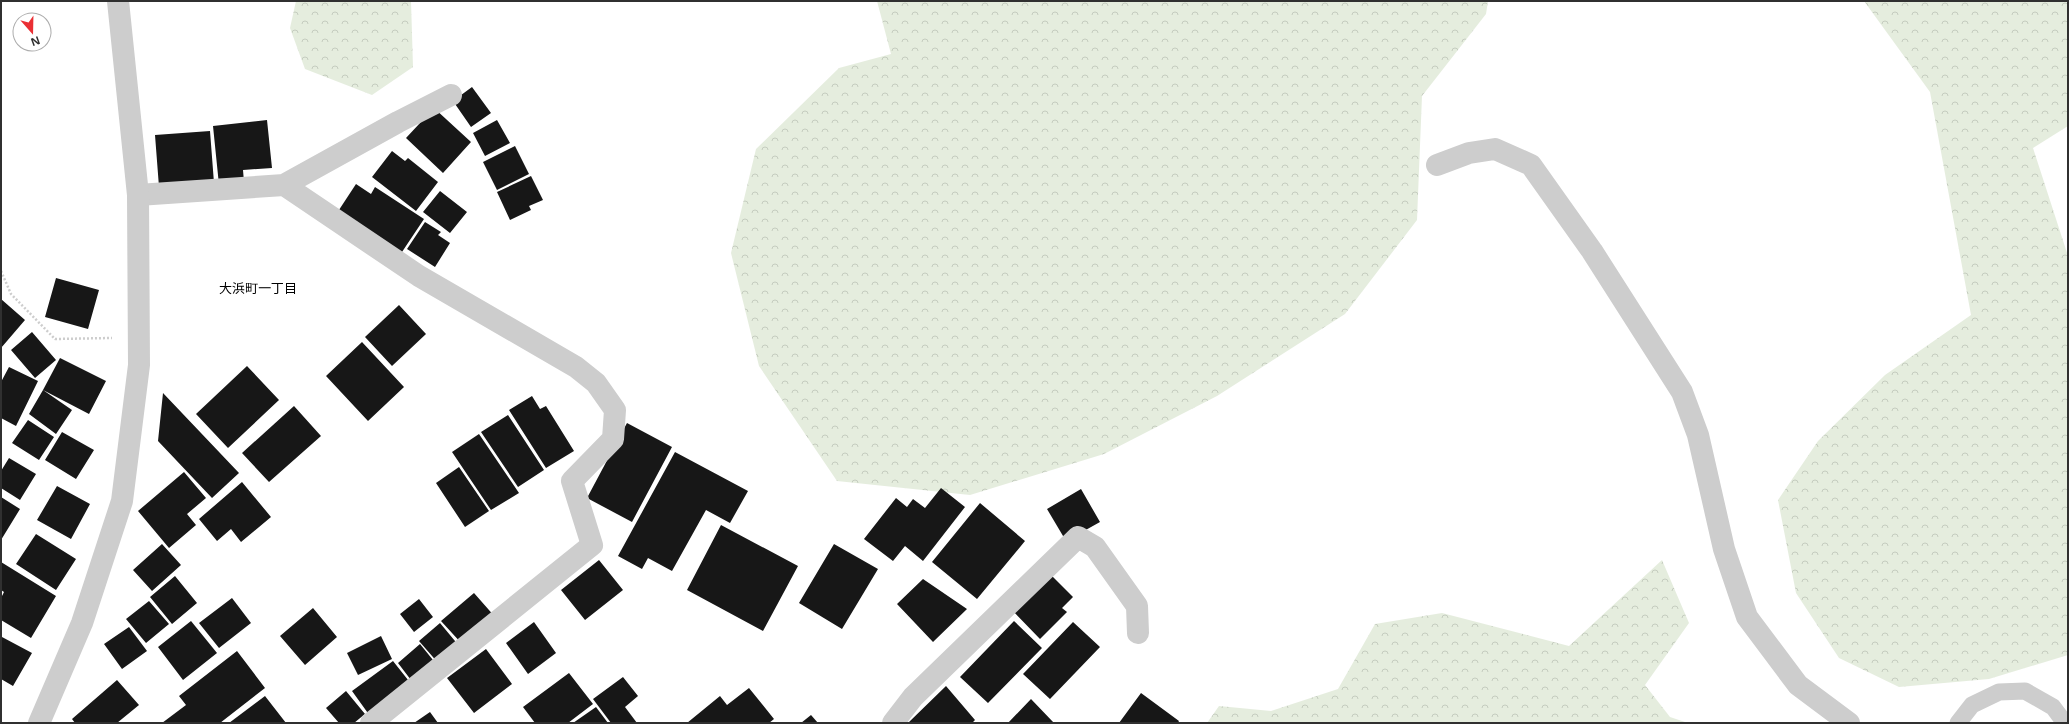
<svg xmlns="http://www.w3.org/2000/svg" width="2069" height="724" font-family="'Open Sans','Noto Sans JP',sans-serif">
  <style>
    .forest { fill: url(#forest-crowns) }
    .building { fill: #171717 }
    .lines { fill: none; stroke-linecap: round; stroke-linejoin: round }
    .path { stroke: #cdcdcd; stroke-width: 2.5; stroke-dasharray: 2 2; stroke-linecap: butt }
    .service { stroke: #cdcdcd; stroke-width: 17 }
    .minor { stroke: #cdcdcd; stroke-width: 22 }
    .tertiary { stroke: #cdcdcd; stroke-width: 22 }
    .labels { text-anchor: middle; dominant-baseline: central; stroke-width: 4; stroke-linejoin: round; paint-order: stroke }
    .neighbourhood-label { font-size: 13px; fill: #000; stroke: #fff }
  </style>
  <defs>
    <pattern id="forest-crowns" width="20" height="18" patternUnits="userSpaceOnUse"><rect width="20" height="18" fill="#e5edde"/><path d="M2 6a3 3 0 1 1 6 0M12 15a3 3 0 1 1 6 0" fill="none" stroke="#c5ccbf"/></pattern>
  </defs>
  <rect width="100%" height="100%" fill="#fff"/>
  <!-- forest -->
  <path class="forest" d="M 296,1 L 411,1 L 413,67 L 372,95 L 305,69 L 290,28 Z
    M 877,1 L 1488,1 L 1486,14 L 1422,96 L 1417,220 L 1345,314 L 1217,396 L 1104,454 L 970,495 L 837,481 L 759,366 L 731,253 L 756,149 L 839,68 L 891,54 Z
    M 1864,1 L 2068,1 L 2068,126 L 2033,148 L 2068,256 L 2068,655 L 1989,679 L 1899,687 L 1839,658 L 1796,593 L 1778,500 L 1818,441 L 1885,375 L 1971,315 L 1930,92 Z
    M 1662,560 L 1689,623 L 1645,685 L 1670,717 L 1688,723 L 1207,723 L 1219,706 L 1271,711 L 1338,689 L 1375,624 L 1442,613 L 1569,646 Z"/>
  <!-- building -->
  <path class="building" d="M 472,87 L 491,113 L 471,127 L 453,101 Z
    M 434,108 L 471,142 L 443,173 L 406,138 Z
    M 267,120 L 272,168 L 243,170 L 244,182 L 219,185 L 213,126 Z
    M 497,120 L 510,143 L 485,156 L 473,133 Z
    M 210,131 L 214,183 L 159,187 L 155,135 Z
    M 515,146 L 529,174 L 497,190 L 483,162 Z
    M 392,151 L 405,161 L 408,158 L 438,182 L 416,211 L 372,177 Z
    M 531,176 L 543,200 L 529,206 L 531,210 L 510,220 L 497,192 Z
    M 356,184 L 371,194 L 375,187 L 424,219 L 398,258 L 335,216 Z
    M 440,191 L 467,212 L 450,233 L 423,212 Z
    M 425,222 L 441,232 L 438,235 L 450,243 L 435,267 L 407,249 Z
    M 56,278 L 99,290 L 88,329 L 45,317 Z
    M 1,299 L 25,320 L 1,348 Z
    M 399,305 L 426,334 L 392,366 L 365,337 Z
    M 32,332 L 56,360 L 35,378 L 11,350 Z
    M 362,342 L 404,387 L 368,421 L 326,376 Z
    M 60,358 L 106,381 L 89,414 L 43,390 Z
    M 247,366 L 279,400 L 228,448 L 196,414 Z
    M 9,367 L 38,381 L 16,426 L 1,418 L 1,382 Z
    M 43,390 L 72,410 L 56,434 L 29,414 Z
    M 163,393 L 239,473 L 212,498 L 158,441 Z
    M 532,396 L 540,409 L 546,406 L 574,451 L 546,468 L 509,410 Z
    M 294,406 L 321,436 L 269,482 L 242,453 Z
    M 508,415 L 544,470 L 518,487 L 481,432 Z
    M 28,420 L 54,437 L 39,460 L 12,443 Z
    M 627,423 L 672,447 L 632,522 L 587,498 Z
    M 62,432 L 94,450 L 76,479 L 45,460 Z
    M 479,434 L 519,493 L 491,510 L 452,452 Z
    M 675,452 L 748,491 L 730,523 L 706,510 L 672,571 L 648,558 L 642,569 L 618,556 Z
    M 9,458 L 36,474 L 20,500 L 1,488 L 1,471 Z
    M 459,467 L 489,511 L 465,527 L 436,483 Z
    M 184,472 L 206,498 L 187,514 L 196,525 L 169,548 L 138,511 Z
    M 242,482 L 271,517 L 241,542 L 231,529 L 217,541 L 199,519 Z
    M 57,486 L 90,504 L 71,539 L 37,520 Z
    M 941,488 L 965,507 L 923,561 L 905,546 L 893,561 L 864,539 L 896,498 L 907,507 L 913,499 L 925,508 Z
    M 1081,489 L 1100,522 L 1066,541 L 1047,509 Z
    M 1,497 L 20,509 L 1,540 Z
    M 980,503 L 1025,541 L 977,599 L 932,562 Z
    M 721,525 L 798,566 L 763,631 L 687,590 Z
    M 36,534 L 76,559 L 56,590 L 16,564 Z
    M 162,544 L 181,565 L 152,591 L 133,570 Z
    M 834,544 L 878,569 L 842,629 L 799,603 Z
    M 599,560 L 623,590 L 585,620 L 561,590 Z
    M 1,562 L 56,596 L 31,638 L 1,620 L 1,598 L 4,592 L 1,590 Z
    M 1048,572 L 1073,597 L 1062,608 L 1067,612 L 1040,639 L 1010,608 Z
    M 175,576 L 197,603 L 172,624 L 150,597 Z
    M 923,579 L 967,609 L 933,642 L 897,604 Z
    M 474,593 L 496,618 L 463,645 L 441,621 Z
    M 232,598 L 251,623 L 219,648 L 199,623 Z
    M 419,599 L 433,617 L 414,632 L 400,614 Z
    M 149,601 L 169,624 L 146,643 L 126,619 Z
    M 313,608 L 337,637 L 305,665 L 280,636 Z
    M 191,621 L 217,653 L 183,680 L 158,647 Z
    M 1014,621 L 1042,648 L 988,703 L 960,677 Z
    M 534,622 L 556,653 L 528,674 L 506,643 Z
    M 1073,622 L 1100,647 L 1050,699 L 1023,674 Z
    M 440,623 L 460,647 L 439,664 L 419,641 Z
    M 129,627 L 147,651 L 122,669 L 104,644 Z
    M 381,636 L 392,659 L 358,675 L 347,653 Z
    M 2,637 L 32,653 L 13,686 L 1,679 Z
    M 420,644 L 437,665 L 414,684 L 398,663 Z
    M 486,649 L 512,684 L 474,713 L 447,678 Z
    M 237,651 L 265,688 L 220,723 L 162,723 L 186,705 L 179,696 Z
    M 393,661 L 412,685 L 370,716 L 352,691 Z
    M 569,673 L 593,704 L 568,723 L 535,723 L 523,707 Z
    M 623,677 L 638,696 L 625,707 L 637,723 L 611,723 L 593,699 Z
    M 117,680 L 139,705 L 117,723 L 75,723 L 72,719 Z
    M 946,686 L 975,720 L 972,723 L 908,723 Z
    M 749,688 L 774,719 L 769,723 L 687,723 L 720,696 L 727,705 Z
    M 346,691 L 365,714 L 354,723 L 339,723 L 326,708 Z
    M 1141,693 L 1179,721 L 1178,723 L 1119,723 Z
    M 265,696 L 286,723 L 229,723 Z
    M 1031,699 L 1054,723 L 1008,723 Z
    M 596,707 L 608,723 L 573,723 Z
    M 430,712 L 438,723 L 414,723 Z
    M 811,715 L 818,723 L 801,723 Z"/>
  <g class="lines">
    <!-- path -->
    <path class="path" d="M 1,271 L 11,294 L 55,339 L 112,338"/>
    <!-- service -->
    <path class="service" d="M 1958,723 L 1972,705 L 1999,692 L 2025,691 L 2053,707 L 2065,723"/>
    <!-- minor -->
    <path class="minor" d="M 1437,165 L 1469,153 L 1495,149 L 1531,165 L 1592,251 L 1682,392 L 1698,435 L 1724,549 L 1747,617 L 1798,685 L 1849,723
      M 284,185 L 419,276 L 576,367 L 596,383 L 615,410 L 613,439 L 572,481 L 592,545 L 371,723
      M 138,195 L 284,185 L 398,122 L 451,95
      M 893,723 L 913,697 L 1078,537 L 1095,547 L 1137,606 L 1138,633"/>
    <!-- tertiary -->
    <path class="tertiary" d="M 39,723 L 82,623 L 122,501 L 139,365 L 138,195 L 118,1"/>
  </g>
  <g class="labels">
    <!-- neighbourhood labels -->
    <g class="neighbourhood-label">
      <text x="258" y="288">大浜町一丁目</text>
    </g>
  </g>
  <!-- border -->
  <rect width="2069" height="724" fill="none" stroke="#303030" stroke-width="4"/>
  <!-- north arrow -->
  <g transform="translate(32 32) rotate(160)"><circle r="19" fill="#ffffff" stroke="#acacac"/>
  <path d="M0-3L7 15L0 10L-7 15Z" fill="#ea2f34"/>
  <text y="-6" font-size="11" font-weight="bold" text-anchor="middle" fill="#303030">N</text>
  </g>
</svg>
